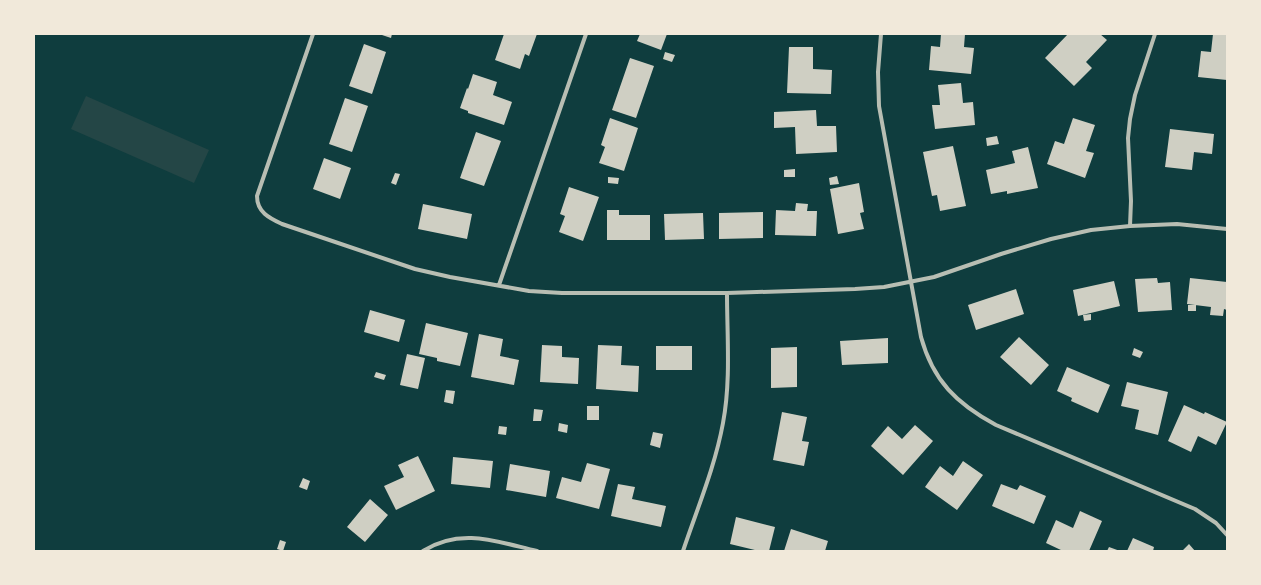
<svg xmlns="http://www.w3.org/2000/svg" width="1261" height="585" font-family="'Zilla Slab',serif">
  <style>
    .green { fill: #244646 }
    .building { fill: #cfcfc3 }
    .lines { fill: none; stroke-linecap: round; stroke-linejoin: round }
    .minor { stroke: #b8beb3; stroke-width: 4 }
  </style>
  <rect width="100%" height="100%" fill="#0f3d3e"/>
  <!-- green -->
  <path class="green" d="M 86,96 L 209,150 L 194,183 L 71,129 Z"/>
  <!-- building -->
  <path class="building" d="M 379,34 L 392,34 L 391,38 Z
    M 504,34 L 537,34 L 529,56 L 525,54 L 520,69 L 495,60 Z
    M 640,34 L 667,34 L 661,50 L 637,41 Z
    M 941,34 L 965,34 L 964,47 L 974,48 L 971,74 L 929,70 L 931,46 L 940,47 Z
    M 1068,34 L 1100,34 L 1107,40 L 1086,62 L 1092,68 L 1074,86 L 1045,58 Z
    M 1213,34 L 1227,34 L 1227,80 L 1198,77 L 1201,51 L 1211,52 Z
    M 364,44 L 386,52 L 372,94 L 349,86 Z
    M 789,47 L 813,47 L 813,69 L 832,70 L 831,94 L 787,93 Z
    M 665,52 L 675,55 L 672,62 L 663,59 Z
    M 630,58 L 654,66 L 636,118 L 612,110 Z
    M 473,74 L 497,82 L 493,95 L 512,102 L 504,125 L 468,113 L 468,111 L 460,108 L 467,88 L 468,89 Z
    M 961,83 L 963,103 L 973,102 L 975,125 L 935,129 L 932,105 L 940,105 L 938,85 Z
    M 345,98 L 368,106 L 352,152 L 329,144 Z
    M 816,110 L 817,126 L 836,126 L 837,152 L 796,154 L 795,127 L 774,128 L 774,112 Z
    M 610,118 L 638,128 L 624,171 L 599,163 L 605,147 L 601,145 Z
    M 1073,118 L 1095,125 L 1086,151 L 1094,153 L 1085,178 L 1047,164 L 1055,141 L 1064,144 Z
    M 1170,129 L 1214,134 L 1212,154 L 1194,152 L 1192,170 L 1165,167 Z
    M 476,132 L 501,141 L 484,186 L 460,178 Z
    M 997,136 L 999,144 L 987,146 L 986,138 Z
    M 953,146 L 966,206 L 940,211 L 937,195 L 932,196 L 923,152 Z
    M 1028,147 L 1038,188 L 1007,194 L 1007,191 L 991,194 L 986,170 L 1015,163 L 1012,151 Z
    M 324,158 L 351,168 L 340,199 L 313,189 Z
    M 795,169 L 795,177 L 784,177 L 784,170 Z
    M 395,173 L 400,174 L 396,185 L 391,183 Z
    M 837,176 L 839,184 L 830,185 L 829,178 Z
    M 608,177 L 619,178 L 618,184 L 608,183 Z
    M 859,183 L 864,212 L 860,213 L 864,229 L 838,234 L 830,189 Z
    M 569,187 L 599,197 L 583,241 L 559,232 L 565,216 L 560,214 Z
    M 796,203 L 808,204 L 807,211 L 817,211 L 816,236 L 775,235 L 776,210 L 795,211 Z
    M 423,204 L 472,214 L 467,239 L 418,229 Z
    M 607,210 L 619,210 L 619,215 L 650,215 L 650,240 L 607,240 Z
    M 763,212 L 763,238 L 719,239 L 719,213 Z
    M 703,213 L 704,239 L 665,240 L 664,214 Z
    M 1157,278 L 1158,283 L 1170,282 L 1172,310 L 1138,312 L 1135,279 Z
    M 1190,278 L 1227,282 L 1227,310 L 1224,309 L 1223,316 L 1210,315 L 1211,307 L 1187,304 Z
    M 1114,281 L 1120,306 L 1078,316 L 1073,290 Z
    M 1016,289 L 1024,314 L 976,330 L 968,305 Z
    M 1188,305 L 1196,305 L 1196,311 L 1188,311 Z
    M 370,310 L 405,320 L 399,342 L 364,332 Z
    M 1091,314 L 1091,320 L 1084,321 L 1083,315 Z
    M 426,323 L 468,333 L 460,366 L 437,361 L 437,358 L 419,354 Z
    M 479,334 L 503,339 L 500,356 L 519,360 L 514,385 L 471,377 Z
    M 1019,337 L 1049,365 L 1031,385 L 1000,357 Z
    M 888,338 L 888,363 L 842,365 L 840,341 Z
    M 542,345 L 562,346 L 562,357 L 579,358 L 578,384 L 540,382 Z
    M 598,345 L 622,346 L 621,365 L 639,366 L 638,392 L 596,389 Z
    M 656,346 L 692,346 L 692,370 L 656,370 Z
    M 797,347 L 797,387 L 771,388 L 771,348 Z
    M 1134,348 L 1143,352 L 1140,358 L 1132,355 Z
    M 407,354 L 425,358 L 418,389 L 400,385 Z
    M 1067,367 L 1110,385 L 1098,413 L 1071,401 L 1072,398 L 1057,391 Z
    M 376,372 L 386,375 L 384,380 L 374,377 Z
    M 1127,382 L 1168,392 L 1158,435 L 1135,429 L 1139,410 L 1121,406 Z
    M 446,390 L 455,391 L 453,404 L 444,402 Z
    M 1184,405 L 1204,414 L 1205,412 L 1227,422 L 1216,445 L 1198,436 L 1191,452 L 1168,441 Z
    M 587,406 L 599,406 L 599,420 L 587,420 Z
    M 534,409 L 543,410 L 541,421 L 533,421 Z
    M 782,412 L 807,417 L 802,441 L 809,442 L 804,466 L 773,460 Z
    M 559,423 L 568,425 L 567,433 L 558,431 Z
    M 915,425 L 933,441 L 903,475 L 871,446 L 888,426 L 902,439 Z
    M 499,426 L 507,427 L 506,435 L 498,434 Z
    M 653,432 L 663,434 L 660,448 L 650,445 Z
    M 418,456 L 435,491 L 396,510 L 384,486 L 404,477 L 398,465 Z
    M 453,457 L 493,461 L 490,488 L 451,484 Z
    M 963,461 L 983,475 L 957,510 L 925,487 L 940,466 L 953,476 Z
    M 587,463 L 610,469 L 599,509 L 556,498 L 562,477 L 581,482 Z
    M 510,464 L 550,471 L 546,497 L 506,490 Z
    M 303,478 L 310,481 L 307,490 L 299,487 Z
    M 618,484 L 635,487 L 632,499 L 666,506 L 661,527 L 611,516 Z
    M 1001,484 L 1017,490 L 1020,485 L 1046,496 L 1034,524 L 992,506 Z
    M 370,499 L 388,515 L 365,542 L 347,527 Z
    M 1080,511 L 1102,521 L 1089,551 L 1063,551 L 1046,543 L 1056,520 L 1073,528 Z
    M 736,517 L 775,527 L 769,551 L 759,551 L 730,544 Z
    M 791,529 L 828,541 L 825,551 L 784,551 Z
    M 1133,538 L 1154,547 L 1153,551 L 1127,551 Z
    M 280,540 L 286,542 L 283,551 L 277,549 Z
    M 1189,544 L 1195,551 L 1182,551 Z
    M 1109,547 L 1120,551 L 1107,551 Z"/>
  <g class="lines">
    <!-- minor -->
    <path class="minor" d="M 313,34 L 257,196 C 257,212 269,218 282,224 L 415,269 L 450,277 L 529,291 L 562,293 L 727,293 L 855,289 L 884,287 L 934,277 L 1001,254 L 1051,239 L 1091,230 L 1130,226 L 1177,224 L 1227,229
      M 881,34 L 878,72 L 879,106 L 921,337 C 933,381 957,404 996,425 L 1195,509 L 1216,523 L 1227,535
      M 1130,226 L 1131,201 L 1128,138 L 1130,119 L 1135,95 L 1155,34
      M 499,285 L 586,34
      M 423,551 C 461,527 498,542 537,551
      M 683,551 C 697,509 715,467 723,423 C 731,381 727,336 727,293"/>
  </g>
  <!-- border -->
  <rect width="1261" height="585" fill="none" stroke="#f1e9da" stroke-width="70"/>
</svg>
